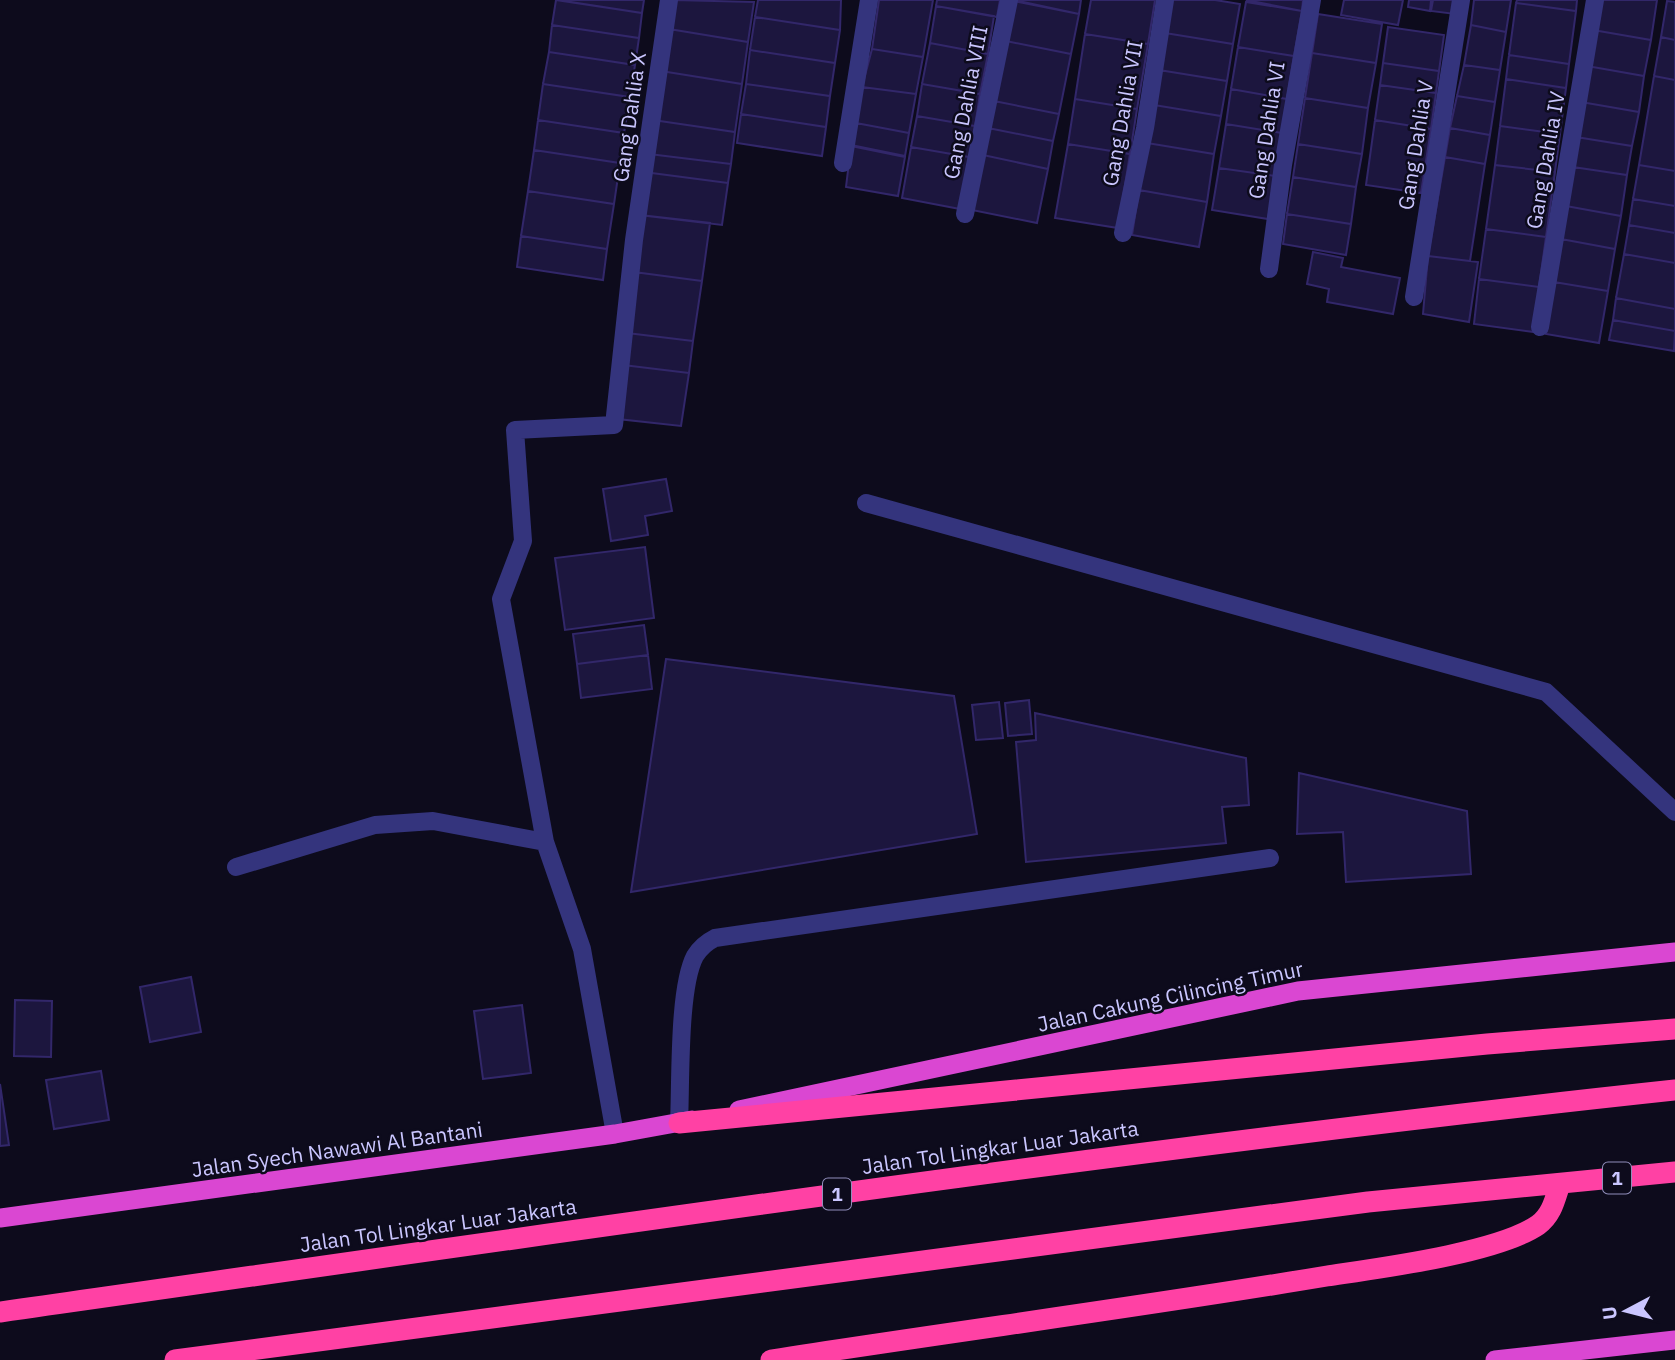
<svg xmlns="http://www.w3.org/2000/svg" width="1675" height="1360" font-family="'IBM Plex Sans',sans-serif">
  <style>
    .building { fill: #1c163e; stroke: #32276a; stroke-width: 2 }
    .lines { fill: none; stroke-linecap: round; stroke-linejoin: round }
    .service { stroke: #34347d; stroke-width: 18 }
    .minor { stroke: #34347d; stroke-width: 18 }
    .trunk { stroke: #da47d2; stroke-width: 19 }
    .motorway { stroke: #ff41a4; stroke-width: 21 }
    .labels { text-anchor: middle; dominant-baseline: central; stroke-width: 5; stroke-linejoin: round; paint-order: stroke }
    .shield { fill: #0d0b1c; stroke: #918ebb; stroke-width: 2 }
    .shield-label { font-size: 19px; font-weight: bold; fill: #cac6ff }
    .street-label { font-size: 21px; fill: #cac6ff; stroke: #0d0b1c }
  </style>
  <rect width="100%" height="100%" fill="#0d0b1c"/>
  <!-- building -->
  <path class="building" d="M 556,0 L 642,13 L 639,38 L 552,25 Z
    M 558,0 L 644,0 L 642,13 Z
    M 674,0 L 754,2 L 748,42 L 669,29 Z
    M 758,0 L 841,0 L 840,30 L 755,17 Z
    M 879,0 L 933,0 L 923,57 L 872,49 Z
    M 937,0 L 1000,0 L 997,17 L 936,6 Z
    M 1014,0 L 1081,0 L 1079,14 Z
    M 1091,0 L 1155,0 L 1148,44 L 1085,34 Z
    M 1171,0 L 1215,0 L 1240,4 L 1233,44 L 1165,33 Z
    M 1246,0 L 1303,0 L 1302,11 Z
    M 1344,0 L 1403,0 L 1398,25 L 1341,15 Z
    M 1409,0 L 1431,0 L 1430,11 L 1408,7 Z
    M 1433,0 L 1457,0 L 1455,14 L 1431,11 Z
    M 1474,0 L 1511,0 L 1506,32 L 1471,25 Z
    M 1517,0 L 1577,0 L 1576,11 L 1516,3 Z
    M 1598,0 L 1657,0 L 1651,40 L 1593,30 Z
    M 1014,1 L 1079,14 L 1071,54 L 1006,41 Z
    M 1667,1 L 1675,2 L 1675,40 L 1661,37 Z
    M 1246,2 L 1302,11 L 1294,56 L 1238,47 Z
    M 1516,3 L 1576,11 L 1569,64 L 1509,55 Z
    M 936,6 L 994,16 L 988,54 L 930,43 Z
    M 1318,14 L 1382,24 L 1376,63 L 1312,53 Z
    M 755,17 L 840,30 L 835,63 L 750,50 Z
    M 552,25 L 639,38 L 635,65 L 549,52 Z
    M 1471,25 L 1506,32 L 1500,70 L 1464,65 Z
    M 1388,27 L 1444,35 L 1439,71 L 1383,63 Z
    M 669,29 L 748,42 L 742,84 L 661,71 Z
    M 1593,30 L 1651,40 L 1644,76 L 1587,66 Z
    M 1165,33 L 1233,44 L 1227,81 L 1159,70 Z
    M 1085,34 L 1148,44 L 1137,109 L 1075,99 Z
    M 1661,37 L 1675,40 L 1675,80 L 1654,76 Z
    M 1006,41 L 1071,54 L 1059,114 L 994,101 Z
    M 930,43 L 988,54 L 980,94 L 922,84 Z
    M 1238,47 L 1294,56 L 1287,99 L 1231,89 Z
    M 872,49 L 923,57 L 916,94 L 862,87 Z
    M 750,50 L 835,63 L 830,96 L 746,84 Z
    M 549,52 L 635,65 L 630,97 L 543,84 Z
    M 1312,53 L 1376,63 L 1368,108 L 1305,98 Z
    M 1509,55 L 1569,64 L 1566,88 L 1506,79 Z
    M 1383,63 L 1439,71 L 1436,93 L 1380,85 Z
    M 1464,65 L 1500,70 L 1495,102 L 1457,96 Z
    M 1587,66 L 1644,76 L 1639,112 L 1581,102 Z
    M 1159,70 L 1227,81 L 1221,116 L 1154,105 Z
    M 661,71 L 742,84 L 735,132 L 653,120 Z
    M 1654,76 L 1675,80 L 1675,171 L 1639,165 Z
    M 1506,79 L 1566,88 L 1560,134 L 1500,126 Z
    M 543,84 L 630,97 L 624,133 L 538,120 Z
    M 746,84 L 830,96 L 826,127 L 741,114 Z
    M 922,84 L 980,94 L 975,126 L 917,116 Z
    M 1380,85 L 1436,93 L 1431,129 L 1375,120 Z
    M 862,87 L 916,94 L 909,133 L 856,123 Z
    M 1231,89 L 1287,99 L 1282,133 L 1226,124 Z
    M 1457,96 L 1495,102 L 1490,135 L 1450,128 Z
    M 1305,98 L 1368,108 L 1362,154 L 1298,144 Z
    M 1075,99 L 1137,109 L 1130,154 L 1068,144 Z
    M 994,101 L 1059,114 L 1053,141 L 988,128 Z
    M 1581,102 L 1639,112 L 1632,146 L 1576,137 Z
    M 1154,105 L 1221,116 L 1214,154 L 1147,143 Z
    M 741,114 L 826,127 L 822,156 L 737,143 Z
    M 917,116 L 975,126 L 969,157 L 911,147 Z
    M 538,120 L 624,133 L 620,163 L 534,150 Z
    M 653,120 L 735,132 L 731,164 L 649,154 Z
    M 1375,120 L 1431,129 L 1421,193 L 1366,185 Z
    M 856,123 L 909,133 L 905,156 L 851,145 Z
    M 1226,124 L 1282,133 L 1275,176 L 1219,168 Z
    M 1500,126 L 1560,134 L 1555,172 L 1495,165 Z
    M 988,128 L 1053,141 L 1048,169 L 983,155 Z
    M 1450,128 L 1490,135 L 1485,164 L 1445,157 Z
    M 1576,137 L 1632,146 L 1627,175 L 1573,167 Z
    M 1147,143 L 1214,154 L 1207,202 L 1139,190 Z
    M 1068,144 L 1130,154 L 1118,228 L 1055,218 Z
    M 1298,144 L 1362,154 L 1356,187 L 1293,177 Z
    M 851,146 L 905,157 L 898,196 L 846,187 Z
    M 911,147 L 969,157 L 960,209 L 902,198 Z
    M 534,150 L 620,163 L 614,204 L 528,191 Z
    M 649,154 L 731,164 L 728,183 L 644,172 Z
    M 983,155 L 1048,169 L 1037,223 L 972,210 Z
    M 1445,157 L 1485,164 L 1470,261 L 1428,256 Z
    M 1495,165 L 1555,172 L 1546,237 L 1486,229 Z
    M 1639,165 L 1675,171 L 1675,206 L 1633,199 Z
    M 1573,167 L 1627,175 L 1621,216 L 1566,206 Z
    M 1219,168 L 1275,176 L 1268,219 L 1212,210 Z
    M 644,172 L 728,183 L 722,225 L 640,215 Z
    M 1293,177 L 1356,187 L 1351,224 L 1287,214 Z
    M 1139,190 L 1207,202 L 1199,247 L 1132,235 Z
    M 528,191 L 614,204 L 607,249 L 521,236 Z
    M 1633,199 L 1675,206 L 1675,233 L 1629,225 Z
    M 1566,206 L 1621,216 L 1615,249 L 1561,239 Z
    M 1287,214 L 1351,224 L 1346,255 L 1283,244 Z
    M 640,215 L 710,223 L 702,281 L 634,272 Z
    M 1629,225 L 1675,233 L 1675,263 L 1624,254 Z
    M 1486,229 L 1546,237 L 1539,287 L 1479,279 Z
    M 521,236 L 607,249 L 603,280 L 517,267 Z
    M 1561,239 L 1615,249 L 1608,291 L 1554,282 Z
    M 1313,252 L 1343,258 L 1341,267 L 1400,278 L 1393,314 L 1327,302 L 1329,289 L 1307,284 Z
    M 1624,254 L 1675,263 L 1675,309 L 1616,298 Z
    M 1428,256 L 1478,262 L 1469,322 L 1423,314 Z
    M 634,272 L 702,281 L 693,341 L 627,333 Z
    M 1479,279 L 1539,287 L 1534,332 L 1474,324 Z
    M 1554,282 L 1608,291 L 1599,343 L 1546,334 Z
    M 1616,298 L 1675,309 L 1675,331 L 1613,320 Z
    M 1613,320 L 1675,331 L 1674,351 L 1609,340 Z
    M 627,333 L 693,341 L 689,373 L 623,365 Z
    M 623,365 L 689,373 L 681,426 L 618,419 Z
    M 666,479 L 672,511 L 645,516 L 648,535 L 611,541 L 603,489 Z
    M 645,547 L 654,618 L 565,630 L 555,558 Z
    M 644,625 L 648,655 L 577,664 L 573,634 Z
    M 648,655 L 652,689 L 581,698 L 577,664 Z
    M 666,659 L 954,696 L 977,834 L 631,892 Z
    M 1029,700 L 1032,734 L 1008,736 L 1005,703 Z
    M 999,702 L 1003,738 L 976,740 L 972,705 Z
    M 1035,713 L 1246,758 L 1249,805 L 1222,807 L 1226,843 L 1026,862 L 1016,742 L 1036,740 Z
    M 1299,773 L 1467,811 L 1471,874 L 1346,882 L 1343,832 L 1297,834 Z
    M 191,977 L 201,1032 L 150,1042 L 140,987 Z
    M 15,1000 L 52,1001 L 51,1057 L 14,1056 Z
    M 522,1005 L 531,1073 L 483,1079 L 474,1011 Z
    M 101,1071 L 109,1120 L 54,1129 L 46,1080 Z
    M 0,1084 L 9,1145 L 0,1146 Z"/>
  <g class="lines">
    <!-- service -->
    <path class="service" d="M 866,503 L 1546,692 L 1675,812
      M 679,1123 C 681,1083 678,988 695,956 C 700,948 707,942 715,938 L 1270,858"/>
    <!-- minor -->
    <path class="minor" d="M 843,163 L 869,0
      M 965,214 L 1009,0
      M 1123,233 L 1145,128 L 1165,0
      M 1269,269 L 1283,165 L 1312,0
      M 1414,297 L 1461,0
      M 1540,327 L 1595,0
      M 236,867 L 375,825 L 433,821 L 545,842
      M 615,1134 L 582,949 L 545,842 L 501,599 L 523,541 L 515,430 L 614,425 L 634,240 L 669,0"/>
    <!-- trunk -->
    <path class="trunk" d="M 739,1110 L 1298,991 L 1675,952
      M 0,1218 L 615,1134 L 692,1120
      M 1495,1360 L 1675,1340"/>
    <!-- motorway -->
    <path class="motorway" d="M 679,1123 L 1487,1044 L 1675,1029
      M 0,1312 C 558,1233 1115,1150 1675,1090
      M 175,1360 L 1368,1202 L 1675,1172
      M 771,1360 C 956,1331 1142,1307 1327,1276 C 1380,1268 1497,1253 1538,1225 C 1552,1215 1555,1199 1560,1184"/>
  </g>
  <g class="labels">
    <!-- shield labels -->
    <g class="shield">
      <rect x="1603" y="1162.5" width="28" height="31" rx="5"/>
      <rect x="823" y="1178.5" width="28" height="31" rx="5"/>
    </g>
    <g class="shield-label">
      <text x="1617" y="1178">1</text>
      <text x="837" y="1194">1</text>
    </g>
    <!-- street labels -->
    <g class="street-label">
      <text transform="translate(965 102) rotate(-79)">Gang Dahlia VIII</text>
      <text transform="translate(1122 113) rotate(-80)">Gang Dahlia VII</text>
      <text transform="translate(629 117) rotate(-82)">Gang Dahlia X</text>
      <text transform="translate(1266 130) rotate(-81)">Gang Dahlia VI</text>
      <text transform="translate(1415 145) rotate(-81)">Gang Dahlia V</text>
      <text transform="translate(1545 160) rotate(-80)">Gang Dahlia IV</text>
      <text transform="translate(1170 996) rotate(-12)">Jalan Cakung Cilincing Timur</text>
      <text transform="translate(1000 1147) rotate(-8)">Jalan Tol Lingkar Luar Jakarta</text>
      <text transform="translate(337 1149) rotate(-8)">Jalan Syech Nawawi Al Bantani</text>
      <text transform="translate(438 1225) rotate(-8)">Jalan Tol Lingkar Luar Jakarta</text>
    </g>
  </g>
  <!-- north arrow -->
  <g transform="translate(1626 1311) rotate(263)" stroke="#0d0b1c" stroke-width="5" paint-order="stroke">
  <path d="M0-5L12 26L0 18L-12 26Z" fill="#cac6ff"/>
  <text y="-10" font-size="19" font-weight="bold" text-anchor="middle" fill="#cac6ff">U</text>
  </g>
</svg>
